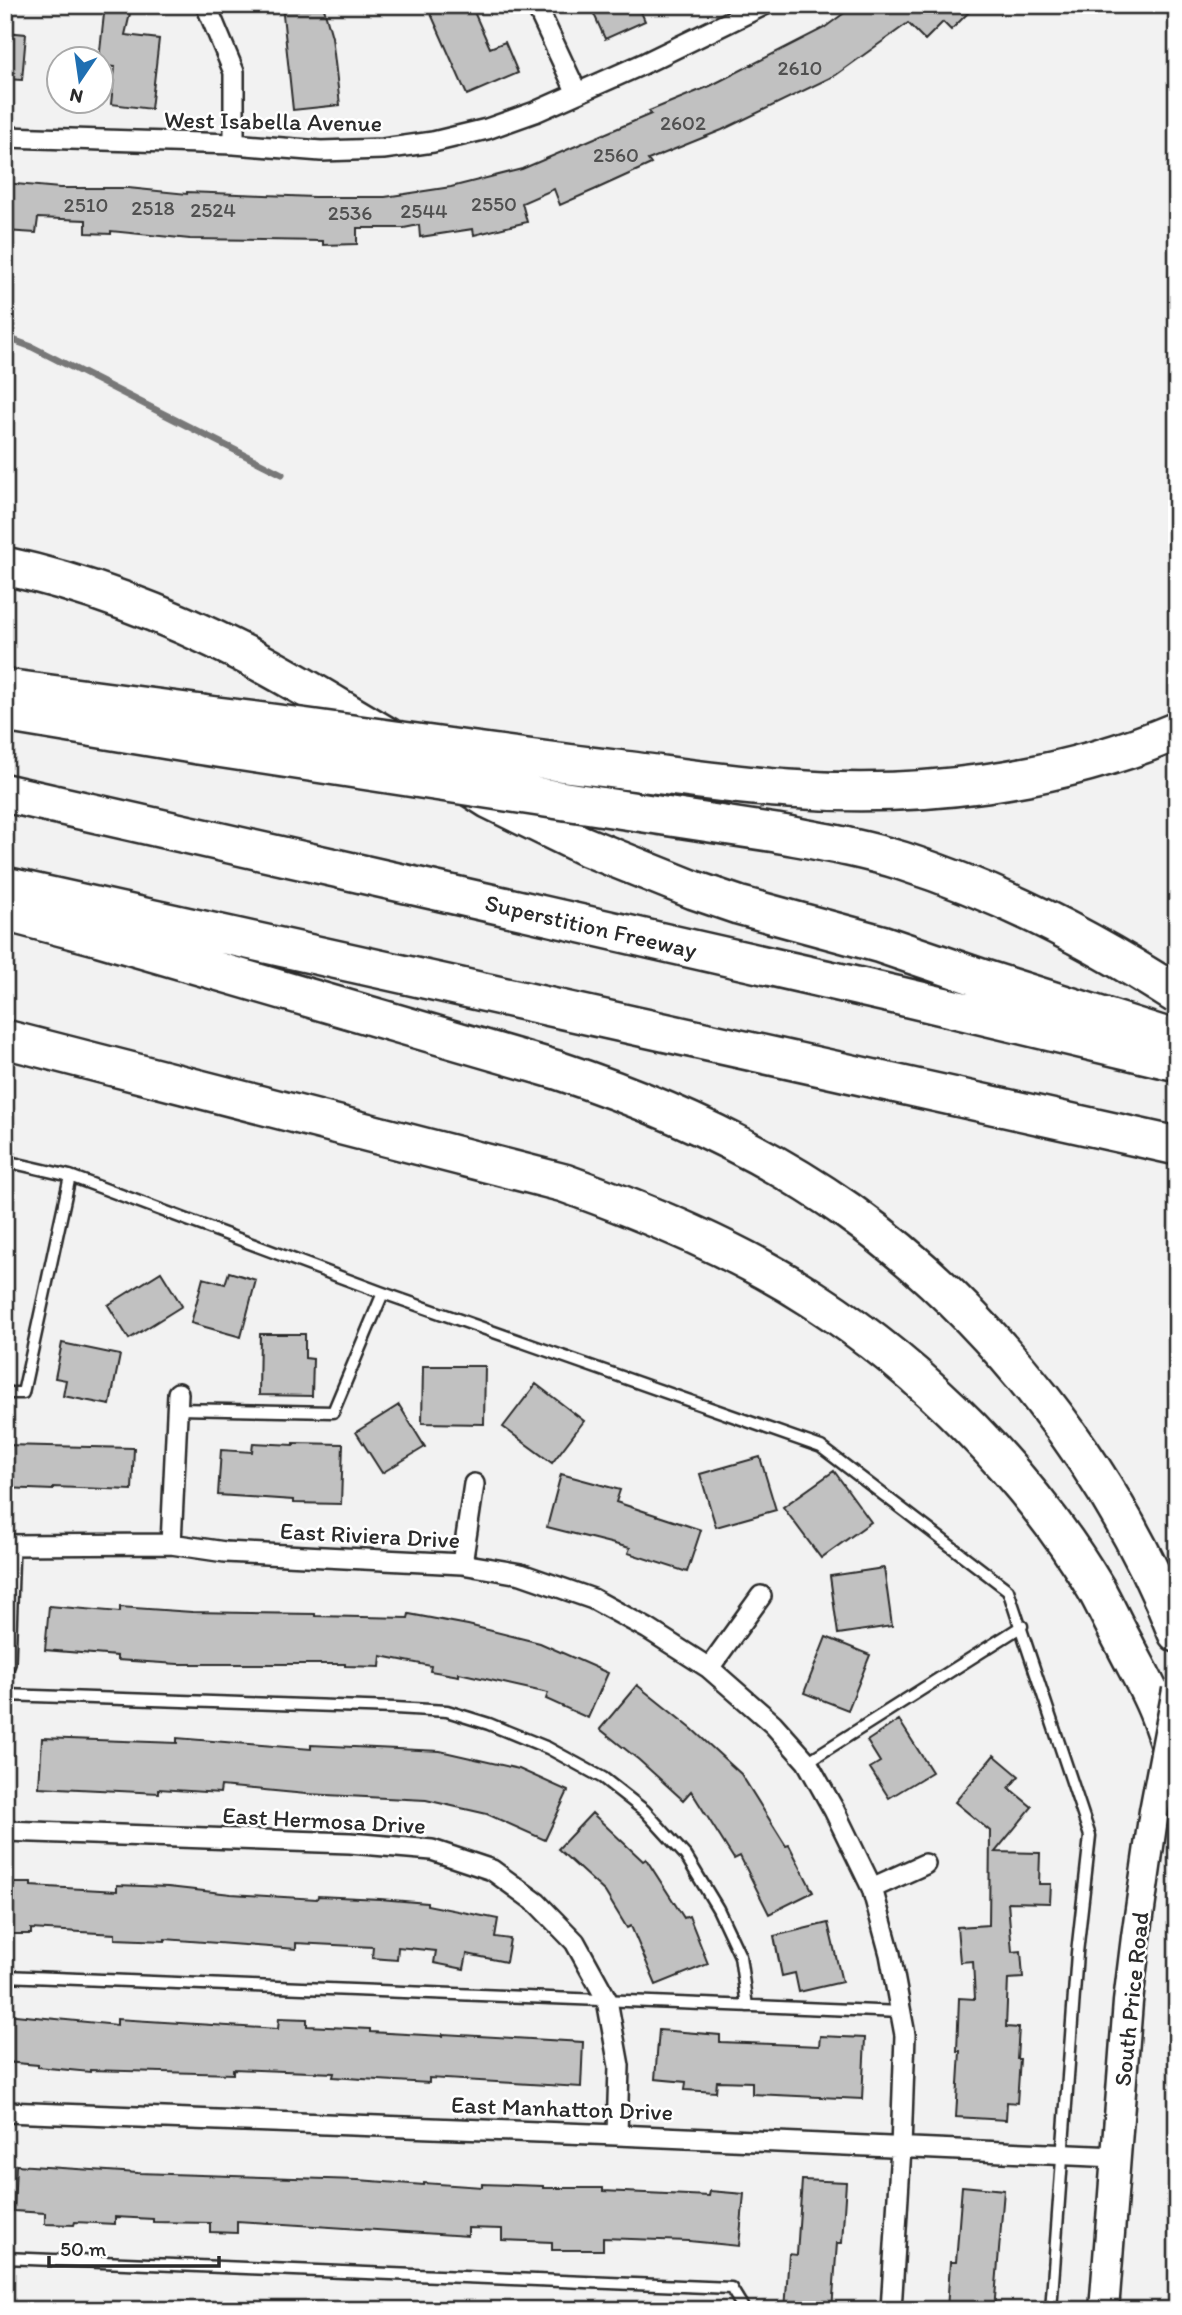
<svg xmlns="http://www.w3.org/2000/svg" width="1182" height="2315" font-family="Itim,sans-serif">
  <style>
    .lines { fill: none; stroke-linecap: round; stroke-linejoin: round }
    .stream { stroke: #787878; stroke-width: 7 }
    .building { fill: #c1c1c1; stroke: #2b2b2b; stroke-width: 2 }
    .service-casing { stroke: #2b2b2b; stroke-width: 15 }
    .minor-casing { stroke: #2b2b2b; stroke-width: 24 }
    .secondary-casing { stroke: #2b2b2b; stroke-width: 33 }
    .motorway-casing { stroke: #2b2b2b; stroke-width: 42 }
    .service { stroke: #fff; stroke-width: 10 }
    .minor { stroke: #fff; stroke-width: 19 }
    .secondary { stroke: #fff; stroke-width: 28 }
    .motorway { stroke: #fff; stroke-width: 37 }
    .secondary-bridge-casing { stroke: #2b2b2b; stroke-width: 33; stroke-linecap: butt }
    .motorway-bridge-casing { stroke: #2b2b2b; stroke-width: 42; stroke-linecap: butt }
    .secondary-bridge { stroke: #fff; stroke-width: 28 }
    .motorway-bridge { stroke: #fff; stroke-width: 37 }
    .labels { text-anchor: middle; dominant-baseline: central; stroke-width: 5; stroke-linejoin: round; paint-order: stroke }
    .number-label { font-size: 21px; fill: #505050 }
    .street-label { font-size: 24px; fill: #2b2b2b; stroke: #fff }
  </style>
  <rect width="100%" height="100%" fill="#f2f2f2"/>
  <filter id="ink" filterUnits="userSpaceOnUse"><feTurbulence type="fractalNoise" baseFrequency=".0143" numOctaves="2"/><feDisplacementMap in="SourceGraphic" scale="14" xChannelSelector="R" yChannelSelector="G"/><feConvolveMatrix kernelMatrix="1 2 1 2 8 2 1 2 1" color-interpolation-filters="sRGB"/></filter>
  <g filter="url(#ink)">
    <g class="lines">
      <!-- stream -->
      <path class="stream" d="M 5,337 L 32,347 L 282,474"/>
    </g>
    <!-- building -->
    <path class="building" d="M 105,5 L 132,5 L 125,35 L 159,39 L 151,109 L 111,104 L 115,67 L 102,66 L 102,60 L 99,60 Z
      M 282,5 L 323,5 L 332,37 L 340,105 L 293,110 Z
      M 427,5 L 471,5 L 490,48 L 505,42 L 518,73 L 467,95 Z
      M 590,5 L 638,5 L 645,21 L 605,39 Z
      M 855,5 L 976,5 L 951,30 L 943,22 L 925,40 L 908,23 L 836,75 L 722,130 L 648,160 L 651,164 L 594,190 L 560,205 L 554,189 L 522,203 L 527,222 L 474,235 L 473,229 L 420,237 L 419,225 L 404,228 L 357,228 L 357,244 L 323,245 L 323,241 L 190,239 L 111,231 L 111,234 L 86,233 L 86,220 L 38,218 L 36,233 L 5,231 L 5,183 L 60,188 L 128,188 L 187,194 L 187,192 L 314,197 L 385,197 L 451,187 L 522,169 L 651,114 L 649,111 L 710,86 L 824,28 Z
      M 5,32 L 26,34 L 22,80 L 5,79 Z
      M 161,1272 L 182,1306 L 129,1339 L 108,1305 Z
      M 229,1272 L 256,1280 L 241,1337 L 191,1323 L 203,1278 L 225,1284 Z
      M 260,1334 L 305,1334 L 305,1358 L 313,1359 L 312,1396 L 259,1395 Z
      M 62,1343 L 120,1355 L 110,1405 L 63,1396 L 66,1380 L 55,1378 Z
      M 423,1366 L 485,1366 L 484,1424 L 422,1423 Z
      M 536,1384 L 584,1421 L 552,1463 L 503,1427 Z
      M 399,1405 L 425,1447 L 382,1473 L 356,1432 Z
      M 253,1443 L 294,1445 L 294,1443 L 343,1444 L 341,1504 L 293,1503 L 293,1500 L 218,1495 L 221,1450 L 252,1452 Z
      M 5,1445 L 134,1448 L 132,1490 L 53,1487 L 53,1490 L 5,1488 Z
      M 760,1457 L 776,1510 L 716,1527 L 700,1474 Z
      M 834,1471 L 871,1522 L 821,1558 L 783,1507 Z
      M 561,1474 L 620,1490 L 616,1502 L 701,1530 L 687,1572 L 628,1553 L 630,1548 L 547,1527 Z
      M 884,1568 L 892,1626 L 838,1634 L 830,1576 Z
      M 49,1606 L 120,1612 L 120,1607 L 192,1612 L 315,1614 L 315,1616 L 408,1618 L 409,1614 L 468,1625 L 540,1643 L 608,1673 L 588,1718 L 546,1699 L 548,1693 L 459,1673 L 459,1676 L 430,1671 L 431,1666 L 381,1656 L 380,1667 L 345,1666 L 345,1664 L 178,1664 L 117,1660 L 117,1656 L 45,1650 Z
      M 826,1637 L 870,1655 L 848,1710 L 804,1693 Z
      M 637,1685 L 692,1729 L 741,1774 L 786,1846 L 789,1845 L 813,1892 L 769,1914 L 740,1856 L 734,1859 L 691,1791 L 683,1800 L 639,1760 L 600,1729 Z
      M 899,1720 L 932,1772 L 889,1798 L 870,1768 L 880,1762 L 867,1741 Z
      M 42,1738 L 177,1743 L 177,1738 L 311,1749 L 311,1745 L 440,1751 L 519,1769 L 568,1791 L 545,1840 L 487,1814 L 426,1800 L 306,1794 L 221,1786 L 220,1793 L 159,1789 L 159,1793 L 39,1787 Z
      M 994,1755 L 1019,1776 L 1009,1788 L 1032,1807 L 995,1852 L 1040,1853 L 1039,1884 L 1051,1884 L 1050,1903 L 1008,1902 L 1012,1952 L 1021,1951 L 1023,1978 L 1008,1979 L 1006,2027 L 1019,2028 L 1017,2059 L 1020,2059 L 1017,2103 L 1007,2102 L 1006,2120 L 956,2117 L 960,2051 L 957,2051 L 959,1998 L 975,1999 L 973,1961 L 960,1962 L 957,1927 L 989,1925 L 990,1831 L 955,1802 Z
      M 592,1813 L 643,1861 L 646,1859 L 684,1918 L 689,1916 L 708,1964 L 656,1985 L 631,1926 L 627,1928 L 605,1892 L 558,1849 Z
      M 5,1883 L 31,1883 L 31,1886 L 117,1891 L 117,1885 L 168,1887 L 231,1894 L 317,1899 L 318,1896 L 380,1899 L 427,1903 L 427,1905 L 498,1919 L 495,1937 L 510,1939 L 506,1962 L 467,1954 L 464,1969 L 434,1963 L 436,1951 L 398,1947 L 397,1960 L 372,1958 L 373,1947 L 296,1943 L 296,1949 L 165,1939 L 165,1941 L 115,1939 L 115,1934 L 31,1929 L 31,1934 L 5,1934 Z
      M 828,1923 L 842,1982 L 799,1992 L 795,1973 L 782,1976 L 774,1936 Z
      M 5,2014 L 117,2025 L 117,2019 L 278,2029 L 279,2018 L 307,2019 L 307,2026 L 370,2029 L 370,2032 L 443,2036 L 443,2034 L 583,2042 L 581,2087 L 429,2078 L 429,2083 L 378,2080 L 333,2077 L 334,2073 L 233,2069 L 233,2074 L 90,2070 L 90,2072 L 38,2067 L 38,2065 L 5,2062 Z
      M 659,2030 L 720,2035 L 720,2042 L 819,2046 L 820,2036 L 865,2038 L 862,2099 L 752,2094 L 752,2082 L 717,2081 L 716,2092 L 685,2090 L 686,2082 L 655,2079 Z
      M 16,2165 L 138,2173 L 358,2180 L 424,2185 L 424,2183 L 482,2187 L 482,2184 L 543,2186 L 543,2188 L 603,2188 L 603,2191 L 709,2196 L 710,2191 L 744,2194 L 739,2246 L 689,2241 L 603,2238 L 603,2250 L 552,2250 L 552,2242 L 502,2240 L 502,2229 L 468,2228 L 468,2236 L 237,2221 L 237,2233 L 210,2232 L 210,2223 L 153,2222 L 153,2219 L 115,2217 L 115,2224 L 75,2222 L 74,2225 L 45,2224 L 45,2213 L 14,2211 Z
      M 802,2180 L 846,2182 L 842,2243 L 837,2243 L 832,2310 L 785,2310 L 789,2254 L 797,2255 Z
      M 962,2186 L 1004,2190 L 994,2310 L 947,2310 L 950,2262 L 956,2262 Z"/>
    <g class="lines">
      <defs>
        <path id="service" d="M 5,1161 L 70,1176 L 383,1293 L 821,1447 L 1008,1590 L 1090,1836 L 1077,1953 L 1051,2310
          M 5,1393 L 23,1393 L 70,1176
          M 178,1409 L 333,1412 L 383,1293
          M 5,1695 L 395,1708 L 447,1711 L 489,1724 L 548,1748 L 603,1778 L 645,1811 L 686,1856 L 718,1909 L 740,1956 L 747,2006
          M 807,1762 L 1022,1626
          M 5,1976 L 901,2012
          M 5,2258 L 731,2288 L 742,2306 L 742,2310"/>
        <path id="minor" d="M 206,5 L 234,72 L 234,144
          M 536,5 L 577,93
          M 5,137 L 234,144 L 321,151 L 383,149 L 433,142 L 487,129 L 535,112 L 643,64 L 764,5
          M 171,1544 L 178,1393
          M 5,1545 L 171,1544 L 225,1552 L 462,1564 L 521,1574 L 593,1599 L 648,1629 L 709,1668 L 773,1724 L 807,1762 L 834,1810 L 872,1888 L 890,1954 L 905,2035 L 901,2148 L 891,2310
          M 462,1564 L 474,1484
          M 5,1663 L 9,1545
          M 709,1668 L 761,1596
          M 5,1831 L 350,1843 L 432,1850 L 492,1870 L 537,1903 L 575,1942 L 607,2000 L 619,2066 L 617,2135
          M 872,1888 L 925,1864
          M 5,2112 L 617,2135 L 1117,2157"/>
        <path id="secondary" d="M 1104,2310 L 1128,2002 L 1136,1937"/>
        <path id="motorway" d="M 5,566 C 89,584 170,616 246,655 C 297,681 345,712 395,741
          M 5,688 L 202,714
          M 5,713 L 198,745
          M 468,786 L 490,800 L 582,845 L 694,890 L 738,905 L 881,944 L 981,978 L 1177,1040
          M 5,793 L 900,996 L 1169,1060
          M 5,886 L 1177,1146
          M 5,912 L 100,937 L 557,1070 C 660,1104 759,1148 848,1211 C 990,1313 1113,1469 1177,1633
          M 5,1039 L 564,1183 C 650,1214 736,1249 813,1299 C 923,1370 1029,1476 1096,1589 C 1106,1607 1115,1627 1125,1645 C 1137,1669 1151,1692 1160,1717 C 1166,1733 1171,1750 1177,1767"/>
      </defs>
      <!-- service casing -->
      <use href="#service" class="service-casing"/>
      <!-- minor casing -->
      <use href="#minor" class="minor-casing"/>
      <!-- secondary casing -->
      <use href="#secondary" class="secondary-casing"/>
      <!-- motorway casing -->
      <use href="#motorway" class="motorway-casing"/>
      <!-- service -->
      <use href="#service" class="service"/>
      <!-- minor -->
      <use href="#minor" class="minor"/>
      <!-- secondary -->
      <use href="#secondary" class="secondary"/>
      <!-- motorway -->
      <use href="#motorway" class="motorway"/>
      <defs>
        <path id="secondary-bridge" d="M 1136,1937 L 1154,1811 L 1177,1690"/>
        <path id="motorway-bridge" d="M 202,714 C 340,731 477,753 615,769 C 673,776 731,785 789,789 C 919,799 1056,782 1177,731
          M 198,745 L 776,833 C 818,841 861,848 902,861 C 999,892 1091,939 1177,995"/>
      </defs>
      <!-- secondary-bridge casing -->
      <use href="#secondary-bridge" class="secondary-bridge-casing"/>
      <!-- motorway-bridge casing -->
      <use href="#motorway-bridge" class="motorway-bridge-casing"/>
      <!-- secondary-bridge -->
      <use href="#secondary-bridge" class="secondary-bridge"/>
      <!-- motorway-bridge -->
      <use href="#motorway-bridge" class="motorway-bridge"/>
    </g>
  </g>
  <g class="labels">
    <!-- number labels -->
    <g class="number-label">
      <text x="800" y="67">2610</text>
      <text x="683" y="122">2602</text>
      <text x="616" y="154">2560</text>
      <text x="494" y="203">2550</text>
      <text x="86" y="204">2510</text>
      <text x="153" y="207">2518</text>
      <text x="213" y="209">2524</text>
      <text x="424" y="210">2544</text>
      <text x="350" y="212">2536</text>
    </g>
    <!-- street labels -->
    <g class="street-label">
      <text transform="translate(273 121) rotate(1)">West Isabella Avenue</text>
      <text transform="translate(591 926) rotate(13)">Superstition Freeway</text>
      <text transform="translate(370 1535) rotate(3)">East Riviera Drive</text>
      <text transform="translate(324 1820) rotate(3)">East Hermosa Drive</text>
      <text transform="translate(1131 1999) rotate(-84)">South Price Road</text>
      <text transform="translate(562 2108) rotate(2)">East Manhatton Drive</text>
    </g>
  </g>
  <!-- margin -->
  <rect width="1182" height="2315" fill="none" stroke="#fff" stroke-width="28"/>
  <rect x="14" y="14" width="1154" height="2287" fill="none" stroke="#2b2b2b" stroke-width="2.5" filter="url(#ink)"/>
  <!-- north arrow -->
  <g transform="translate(80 80) rotate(193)"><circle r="33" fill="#ffffff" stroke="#aaaaaa" stroke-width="2"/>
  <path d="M0-5L12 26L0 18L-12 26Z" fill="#1f6fb2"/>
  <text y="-10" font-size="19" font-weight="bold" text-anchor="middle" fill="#2b2b2b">N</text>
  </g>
  <!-- scale -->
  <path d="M49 2256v10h170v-10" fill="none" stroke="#2b2b2b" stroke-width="3.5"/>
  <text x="60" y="2256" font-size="21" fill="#2b2b2b" stroke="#ffffff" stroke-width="5" paint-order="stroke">50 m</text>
</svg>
